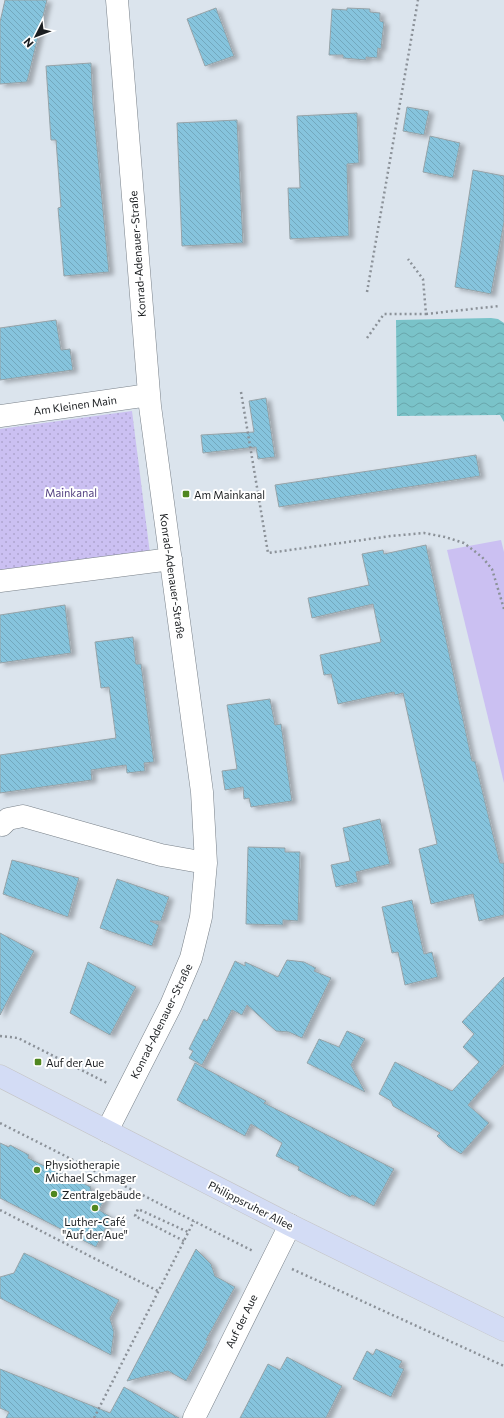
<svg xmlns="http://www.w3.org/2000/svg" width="504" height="1418" font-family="Commissioner,sans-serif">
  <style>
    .grass { fill: #cbc0f2 }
    .park { fill: url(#park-dots) }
    .water { fill: url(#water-waves) }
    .building { fill: url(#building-back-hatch); stroke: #97a3a8; filter: url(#shadow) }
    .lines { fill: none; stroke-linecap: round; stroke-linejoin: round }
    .minor-casing { stroke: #798189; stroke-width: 23 }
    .major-casing { stroke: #c4c4c5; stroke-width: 23 }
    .path { stroke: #8b9198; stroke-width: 2.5; stroke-dasharray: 2 3; stroke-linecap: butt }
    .minor { stroke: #fff; stroke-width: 22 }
    .major { stroke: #d3dcf5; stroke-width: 22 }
    .poi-dot { fill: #508720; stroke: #fff; stroke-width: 1.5 }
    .labels { text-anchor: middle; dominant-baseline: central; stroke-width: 4; stroke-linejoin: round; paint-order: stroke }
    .street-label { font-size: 11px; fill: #1b1e21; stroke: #fff }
    .park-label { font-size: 11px; fill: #534181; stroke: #fff }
    .poi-label { font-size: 11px; fill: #1b1e21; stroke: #fff; text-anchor: start }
  </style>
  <defs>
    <pattern id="park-dots" width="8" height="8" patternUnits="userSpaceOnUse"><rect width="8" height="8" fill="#cbc0f2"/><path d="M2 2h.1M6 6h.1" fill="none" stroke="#aea5cf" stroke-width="1.8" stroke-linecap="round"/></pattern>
    <pattern id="water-waves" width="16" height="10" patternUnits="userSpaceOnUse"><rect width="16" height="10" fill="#7ac3c9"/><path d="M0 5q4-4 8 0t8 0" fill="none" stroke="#69a7ac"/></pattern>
    <pattern id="building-back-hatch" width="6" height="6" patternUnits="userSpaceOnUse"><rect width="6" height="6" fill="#86c4dd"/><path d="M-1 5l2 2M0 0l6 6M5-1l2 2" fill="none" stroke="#73a8bd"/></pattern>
    <filter id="shadow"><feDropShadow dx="4.5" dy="2.5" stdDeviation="2" flood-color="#0004"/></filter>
  </defs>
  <rect width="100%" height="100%" fill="#dbe4ed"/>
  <!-- grass -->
  <path class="grass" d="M 501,540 L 504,552 L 504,783 L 447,550 Z"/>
  <!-- park -->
  <path class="park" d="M 132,411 L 150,554 L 0,574 L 0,429 Z"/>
  <!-- water -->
  <path class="water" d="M 491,318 L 498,319 L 504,323 L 504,422 L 500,415 L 397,416 L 396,320 Z"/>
  <!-- building -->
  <path class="building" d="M 5,0 L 47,0 L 27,82 L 0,84 L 0,22 Z
    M 216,8 L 234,56 L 205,66 L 187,19 Z
    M 347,8 L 370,9 L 370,12 L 380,13 L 380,21 L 384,22 L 381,49 L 378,48 L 377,58 L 366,57 L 366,60 L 343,58 L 343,55 L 329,55 L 332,9 L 347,10 Z
    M 91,63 L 93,105 L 109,272 L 64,276 L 58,208 L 61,207 L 56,140 L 51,140 L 46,66 Z
    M 407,107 L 429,111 L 424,135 L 403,131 Z
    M 357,113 L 359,163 L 347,164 L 349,236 L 290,239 L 288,188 L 300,188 L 297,116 Z
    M 237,120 L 243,243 L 182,246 L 177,123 Z
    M 430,136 L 460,143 L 453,178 L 423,172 Z
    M 473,170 L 504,176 L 504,222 L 491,294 L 455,287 Z
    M 56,320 L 61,350 L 70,349 L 73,370 L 0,380 L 0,328 Z
    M 266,398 L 275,457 L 258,459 L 256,447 L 203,453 L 201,435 L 254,432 L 249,401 Z
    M 476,455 L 480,476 L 279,507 L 275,485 Z
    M 426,545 L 472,761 L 475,761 L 500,863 L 504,863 L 504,915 L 479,921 L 473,894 L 431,904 L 419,849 L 437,844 L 403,693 L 395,695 L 394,692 L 338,704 L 331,674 L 324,675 L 320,655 L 381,642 L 373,604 L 312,618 L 308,598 L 369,585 L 362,554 L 383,550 L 384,554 Z
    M 65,605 L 71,653 L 0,663 L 0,615 Z
    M 133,637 L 136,664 L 141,664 L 154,762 L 144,763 L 145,771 L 127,773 L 126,765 L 91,770 L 92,780 L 0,793 L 0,755 L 116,738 L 109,687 L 101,688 L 95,642 Z
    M 270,699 L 275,725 L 281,724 L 292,801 L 251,807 L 249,798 L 244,799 L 243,787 L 225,790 L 222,771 L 237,769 L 227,705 Z
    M 380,819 L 390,864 L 356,872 L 358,882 L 336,887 L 331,865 L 350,861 L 343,828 Z
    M 248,847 L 285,848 L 285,852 L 300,852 L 298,921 L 283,920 L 283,925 L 246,924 Z
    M 12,860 L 79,878 L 68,917 L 3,894 Z
    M 117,879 L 169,897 L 161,921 L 150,921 L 159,925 L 152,946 L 100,928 Z
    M 412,900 L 424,954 L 432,952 L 438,977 L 405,985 L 398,952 L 392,953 L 382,907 Z
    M 0,933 L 34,951 L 0,1015 Z
    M 287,960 L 304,962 L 316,968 L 314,971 L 331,978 L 302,1038 L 289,1032 L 276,1031 L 247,1005 L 242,1015 L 232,1010 L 202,1065 L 189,1058 L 193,1051 L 189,1049 L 204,1019 L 207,1021 L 235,961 L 245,966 L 245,962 L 278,977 Z
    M 88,962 L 136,987 L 110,1035 L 70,1013 Z
    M 504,977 L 504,1064 L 468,1105 L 489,1123 L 461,1154 L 448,1146 L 437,1136 L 440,1133 L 393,1106 L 391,1101 L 379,1094 L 395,1062 L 452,1091 L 479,1062 L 463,1047 L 474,1034 L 462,1022 Z
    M 347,1031 L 365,1039 L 351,1065 L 365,1092 L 307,1063 L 319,1039 L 339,1047 Z
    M 195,1063 L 266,1101 L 264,1103 L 394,1169 L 374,1206 L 352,1195 L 350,1197 L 298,1170 L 299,1167 L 276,1156 L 282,1143 L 251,1124 L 245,1136 L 177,1100 Z
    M 0,1143 L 9,1147 L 10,1145 L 29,1155 L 28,1158 L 71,1179 L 72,1178 L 91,1187 L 90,1190 L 105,1198 L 99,1210 L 111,1217 L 96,1247 L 0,1198 Z
    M 196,1249 L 211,1264 L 215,1276 L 235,1287 L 206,1340 L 208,1341 L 186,1381 L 168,1371 L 127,1381 Z
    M 24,1253 L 119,1300 L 110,1318 L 114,1332 L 111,1355 L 0,1298 L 0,1277 L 14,1273 Z
    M 376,1349 L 402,1361 L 399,1367 L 404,1369 L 391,1397 L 353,1379 L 367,1351 L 373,1355 Z
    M 287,1357 L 342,1386 L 326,1418 L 240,1418 L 268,1364 L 280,1370 Z
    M 0,1369 L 110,1413 L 124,1387 L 179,1418 L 6,1418 L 9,1412 L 0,1408 Z"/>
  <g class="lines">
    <defs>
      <path id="minor" d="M 0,416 L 149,395
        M 0,581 L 171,559
        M 2,825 L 8,819 L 23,816 L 161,855 L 206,863
        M 107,1131 L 171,1005 L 191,958 L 201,917 L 206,863 L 202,792 L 150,406 L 117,0
        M 194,1418 L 290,1225"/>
      <path id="major" d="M 0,1076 L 290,1225 L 504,1330"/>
    </defs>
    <!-- minor casing -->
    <use href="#minor" class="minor-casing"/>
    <!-- major casing -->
    <use href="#major" class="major-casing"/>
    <!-- path -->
    <path class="path" d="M 367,292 L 418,0
      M 426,314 L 499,306
      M 367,338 L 384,314 L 426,314 L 423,279 L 408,259
      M 241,392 L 268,553 L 391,536 L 424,533 L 445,537 L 464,543 L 482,557 L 492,569 L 504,609
      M 0,1036 L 18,1038 L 107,1083
      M 0,1123 L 253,1251
      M 0,1210 L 158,1291
      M 184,1241 L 135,1216 L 138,1209 L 188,1232
      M 292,1269 L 504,1366
      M 94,1418 L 194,1221"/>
    <!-- minor -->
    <use href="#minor" class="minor"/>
    <!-- major -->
    <use href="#major" class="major"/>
  </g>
  <!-- markers -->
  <g class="poi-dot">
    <rect x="182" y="490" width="8" height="8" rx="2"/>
    <rect x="34" y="1058" width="8" height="8" rx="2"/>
    <circle cx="37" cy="1170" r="4"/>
    <circle cx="54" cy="1194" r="4"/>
    <circle cx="95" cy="1208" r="4"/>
  </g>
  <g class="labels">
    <!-- street labels -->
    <g class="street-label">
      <text transform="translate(137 254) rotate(-94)">Konrad-Adenauer-Straße</text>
      <text transform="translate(75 405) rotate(-8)">Am Kleinen Main</text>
      <text transform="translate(173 576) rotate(82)">Konrad-Adenauer-Straße</text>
      <text transform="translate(161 1021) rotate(-64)">Konrad-Adenauer-Straße</text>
      <text transform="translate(251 1205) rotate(27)">Philippsruher Allee</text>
      <text transform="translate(241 1321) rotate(-64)">Auf der Aue</text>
    </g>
    <!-- park labels -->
    <g class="park-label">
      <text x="71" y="492">Mainkanal</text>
    </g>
    <!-- poi labels -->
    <g class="poi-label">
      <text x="194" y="494">Am Mainkanal</text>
      <text x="46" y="1062">Auf der Aue</text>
      <text x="45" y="1164">Physiotherapie<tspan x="45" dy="13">Michael Schmager</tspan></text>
      <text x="62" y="1194">Zentralgebäude</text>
      <text x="95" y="1221" text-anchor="middle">Luther-Café<tspan x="95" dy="13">"Auf der Aue"</tspan></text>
    </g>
  </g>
  <!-- north arrow -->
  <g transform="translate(36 36) rotate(228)" stroke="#ffffff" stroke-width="3" paint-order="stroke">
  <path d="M0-3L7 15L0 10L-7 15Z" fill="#1b1e21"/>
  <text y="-6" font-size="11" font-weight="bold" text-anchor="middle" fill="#1b1e21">N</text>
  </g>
</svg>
